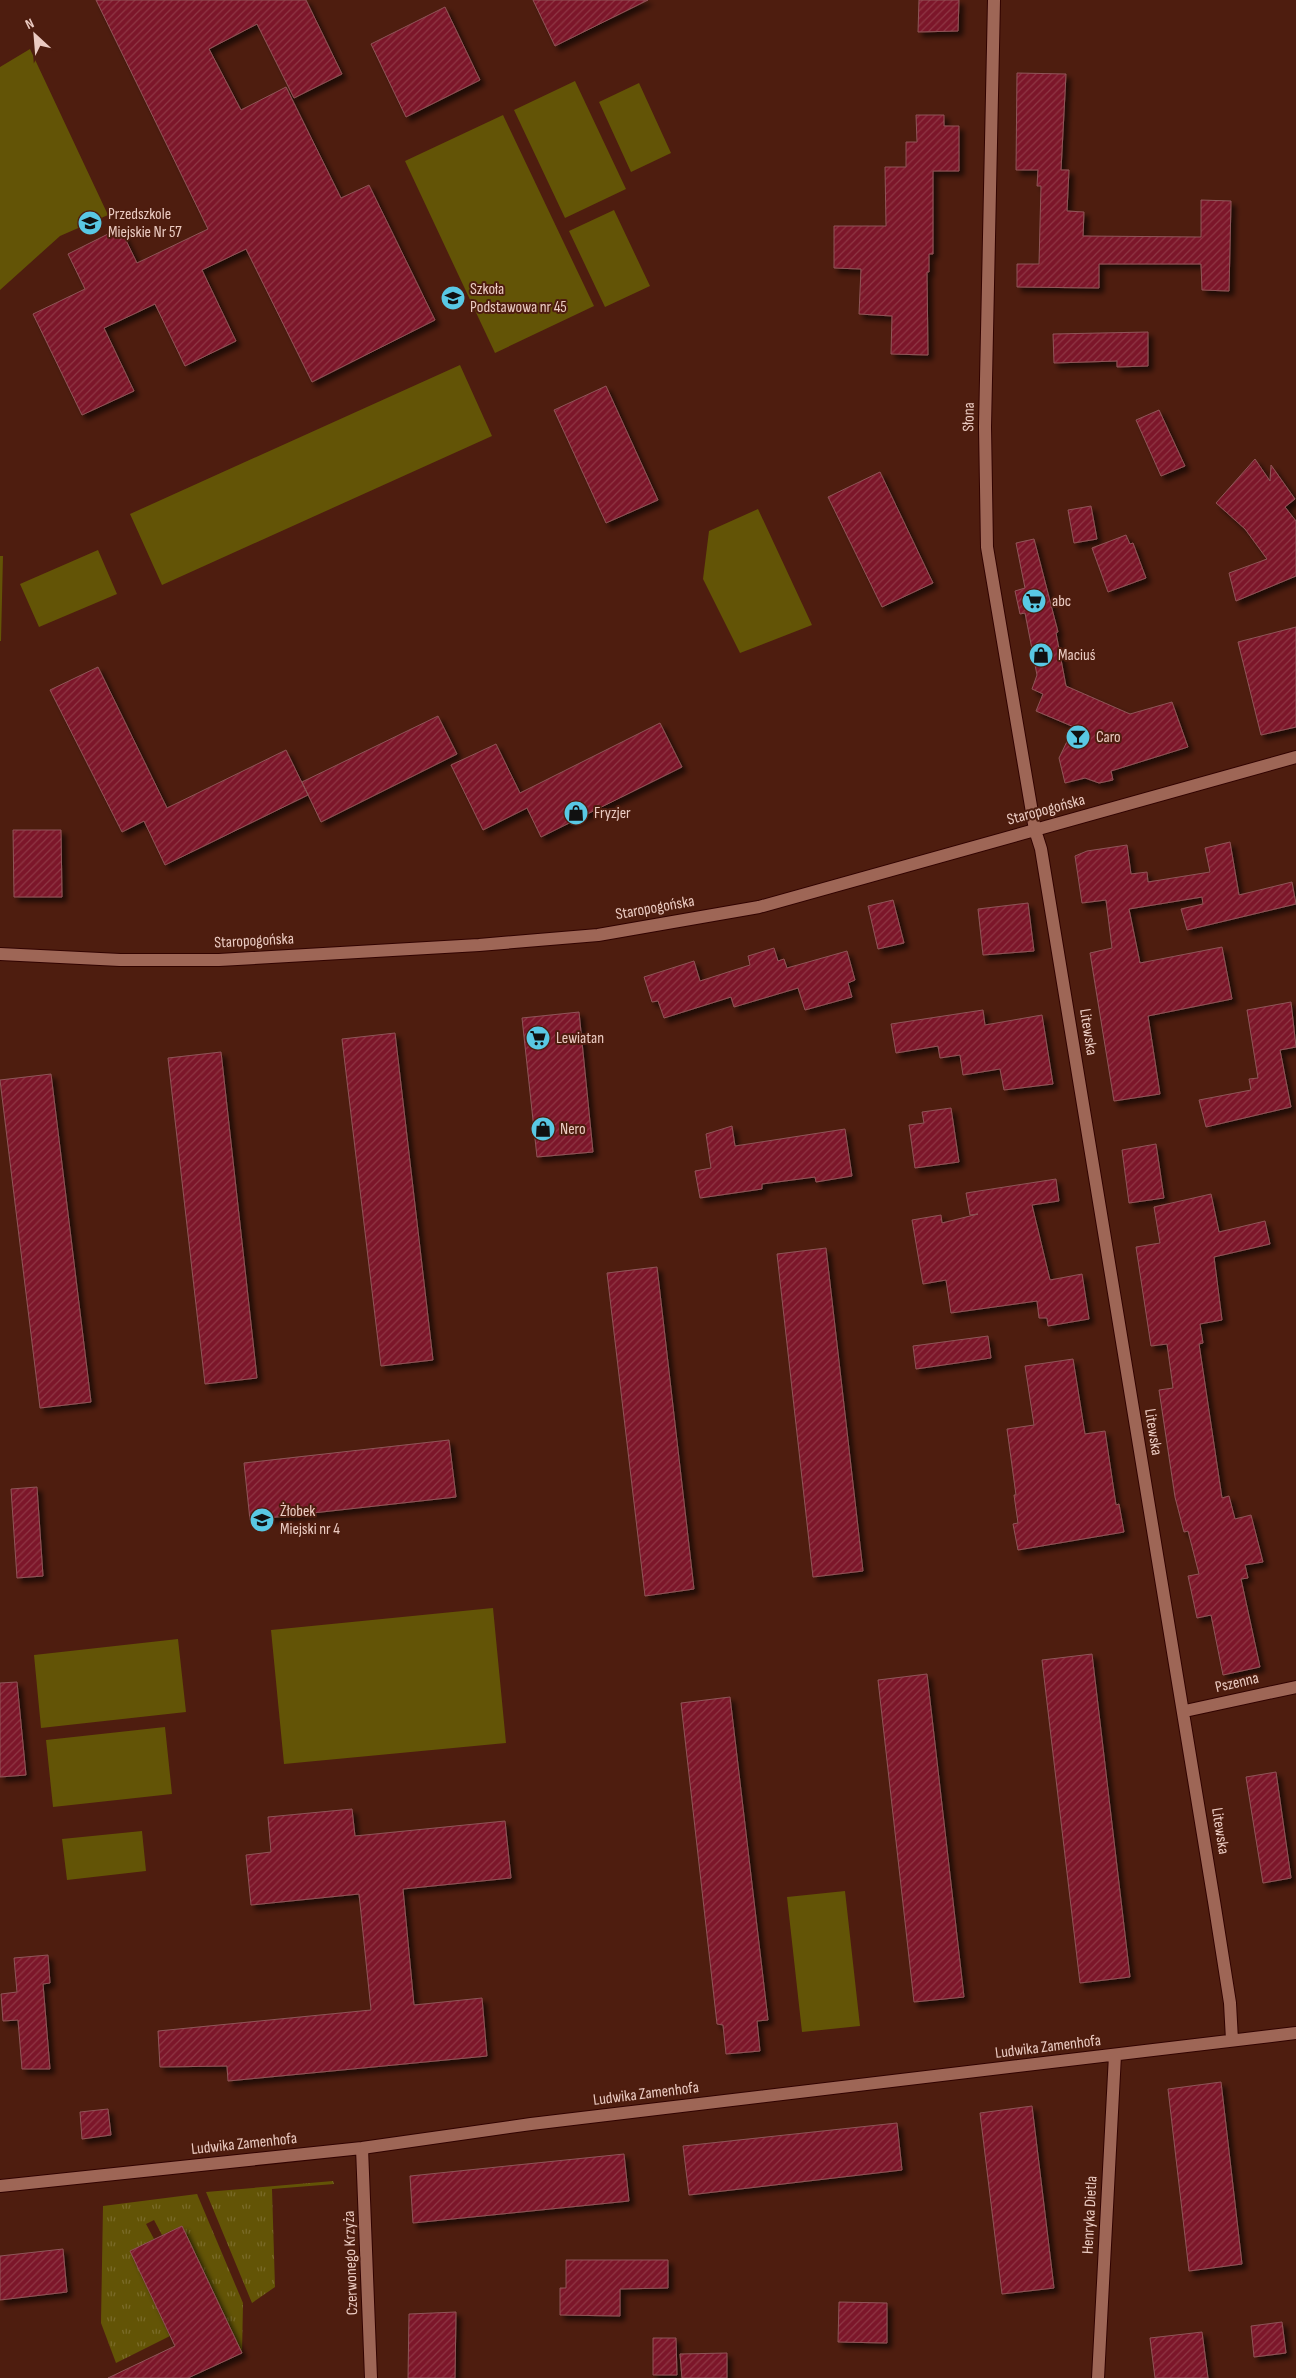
<svg xmlns="http://www.w3.org/2000/svg" width="1296" height="2378" font-family="'Sofia Sans Condensed',sans-serif">
  <style>
    .grass { fill: url(#grass-tufts) }
    .green { fill: #635406 }
    .building { fill: url(#building-hatch); stroke: #8f5558; filter: url(#shadow) }
    .lines { fill: none; stroke-linecap: round; stroke-linejoin: round }
    .street-casing { stroke: #310300; stroke-width: 14 }
    .street { stroke: #9e6656; stroke-width: 12 }
    .labels { text-anchor: middle; dominant-baseline: central; stroke-width: 4; stroke-linejoin: round; paint-order: stroke }
    .poi-label { font-size: 16px; fill: #ebcbc2; stroke: #4e1d0f; text-anchor: start }
    .street-label { font-size: 16px; fill: #ebcbc2; stroke: #4e1d0f }
  </style>
  <defs>
    <pattern id="grass-tufts" width="24" height="20" patternUnits="userSpaceOnUse" patternTransform="scale(1.25)"><rect width="24" height="20" fill="#635406"/><path d="M3 7l-1-3M5 7V3M7 7l1-3M15 17l-1-3M17 17v-4M19 17l1-3" fill="none" stroke="#7a6b29"/></pattern>
    <pattern id="building-hatch" width="6" height="6" patternUnits="userSpaceOnUse" patternTransform="scale(1.25)"><rect width="6" height="6" fill="#7c1729"/><path d="M-1 1l2-2M0 6l6-6M5 7l2-2" fill="none" stroke="#8f3746"/></pattern>
    <filter id="shadow"><feDropShadow dx="4.5" dy="4.5" stdDeviation="2.5" flood-color="#0009"/></filter>
  </defs>
  <rect width="100%" height="100%" fill="#4e1d0f"/>
  <!-- grass -->
  <path class="grass" d="M 333,2181 L 334,2184 L 272,2189 L 275,2287 L 252,2303 L 206,2192 Z
    M 197,2194 L 243,2303 L 242,2353 L 182,2226 L 162,2235 L 154,2220 L 146,2224 L 154,2239 L 130,2251 L 170,2336 L 116,2363 L 101,2323 L 103,2206 Z"/>
  <!-- green -->
  <path class="green" d="M 30,49 L 108,215 L 60,236 L 0,290 L 0,67 Z
    M 575,81 L 626,189 L 565,218 L 514,110 Z
    M 639,83 L 671,153 L 631,172 L 599,102 Z
    M 503,115 L 594,306 L 495,353 L 405,161 Z
    M 614,210 L 650,286 L 605,307 L 569,231 Z
    M 460,365 L 492,436 L 162,585 L 130,514 Z
    M 758,509 L 812,625 L 740,653 L 703,579 L 709,531 Z
    M 98,550 L 117,594 L 39,627 L 20,584 Z
    M 0,556 L 3,556 L 1,641 L 0,641 Z
    M 493,1608 L 506,1743 L 284,1764 L 271,1630 Z
    M 178,1639 L 186,1712 L 41,1728 L 34,1655 Z
    M 165,1727 L 172,1794 L 53,1807 L 46,1740 Z
    M 142,1831 L 146,1871 L 67,1880 L 62,1839 Z
    M 845,1891 L 860,2026 L 802,2032 L 787,1897 Z"/>
  <!-- building -->
  <path class="building" d="M 96,0 L 306,0 L 342,74 L 294,98 L 257,24 L 209,49 L 241,110 L 286,87 L 341,198 L 369,185 L 435,320 L 312,382 L 246,249 L 202,270 L 236,341 L 185,366 L 155,304 L 104,328 L 134,391 L 82,415 L 33,314 L 85,289 L 68,254 L 120,228 L 137,263 L 208,229 Z
    M 533,0 L 648,0 L 555,46 Z
    M 919,0 L 959,0 L 958,31 L 918,32 Z
    M 445,7 L 480,80 L 406,117 L 371,44 Z
    M 1017,73 L 1066,74 L 1061,170 L 1069,170 L 1067,211 L 1084,212 L 1083,236 L 1201,237 L 1201,200 L 1231,201 L 1229,291 L 1202,290 L 1201,264 L 1099,264 L 1099,288 L 1017,287 L 1017,264 L 1039,264 L 1041,186 L 1037,186 L 1038,170 L 1016,170 Z
    M 916,115 L 944,115 L 944,126 L 959,126 L 959,171 L 933,171 L 933,254 L 929,254 L 929,272 L 927,272 L 928,355 L 891,354 L 892,316 L 859,314 L 861,269 L 834,268 L 834,226 L 886,226 L 885,167 L 906,167 L 906,142 L 917,142 Z
    M 1148,332 L 1148,366 L 1117,367 L 1117,361 L 1054,363 L 1053,334 Z
    M 606,386 L 658,500 L 606,523 L 554,410 Z
    M 1159,410 L 1185,466 L 1161,476 L 1136,420 Z
    M 1255,459 L 1270,481 L 1271,465 L 1295,499 L 1285,507 L 1296,521 L 1296,576 L 1236,601 L 1229,573 L 1267,559 L 1245,529 L 1216,503 Z
    M 880,472 L 933,583 L 882,607 L 828,497 Z
    M 1091,506 L 1097,539 L 1074,543 L 1068,510 Z
    M 1126,535 L 1130,544 L 1133,543 L 1146,578 L 1108,592 L 1092,548 Z
    M 1034,539 L 1058,632 L 1056,633 L 1066,686 L 1130,714 L 1172,702 L 1188,747 L 1111,771 L 1113,780 L 1099,783 L 1085,778 L 1065,783 L 1059,758 L 1074,727 L 1036,711 L 1043,694 L 1032,689 L 1037,675 L 1025,613 L 1020,614 L 1015,591 L 1025,588 L 1016,543 Z
    M 1296,627 L 1296,727 L 1261,735 L 1238,642 Z
    M 98,667 L 167,808 L 286,750 L 308,795 L 165,865 L 144,821 L 122,832 L 50,690 Z
    M 438,716 L 457,754 L 321,822 L 302,782 Z
    M 660,723 L 682,767 L 541,837 L 527,808 L 483,830 L 451,765 L 496,744 L 520,793 Z
    M 13,830 L 61,830 L 62,897 L 14,897 Z
    M 1230,842 L 1239,895 L 1292,882 L 1296,904 L 1187,930 L 1181,909 L 1203,904 L 1202,897 L 1129,909 L 1140,963 L 1222,947 L 1232,999 L 1148,1016 L 1160,1094 L 1114,1101 L 1090,953 L 1112,948 L 1106,900 L 1082,903 L 1075,856 L 1087,851 L 1127,845 L 1131,874 L 1147,872 L 1148,882 L 1210,872 L 1205,848 Z
    M 893,900 L 904,943 L 878,949 L 868,906 Z
    M 1028,903 L 1034,951 L 983,955 L 978,909 Z
    M 774,948 L 778,961 L 784,959 L 787,968 L 847,951 L 855,980 L 848,983 L 852,997 L 805,1010 L 798,988 L 734,1007 L 731,997 L 664,1018 L 658,1001 L 652,1002 L 644,977 L 694,961 L 700,981 L 750,965 L 748,956 Z
    M 1291,1002 L 1296,1047 L 1280,1050 L 1291,1107 L 1206,1127 L 1199,1100 L 1251,1090 L 1249,1079 L 1258,1078 L 1247,1010 Z
    M 983,1010 L 985,1025 L 1042,1015 L 1053,1084 L 1004,1090 L 1000,1069 L 963,1075 L 960,1055 L 940,1058 L 938,1046 L 896,1053 L 891,1024 Z
    M 579,1012 L 593,1152 L 537,1157 L 522,1018 Z
    M 395,1033 L 433,1360 L 381,1366 L 342,1039 Z
    M 221,1052 L 257,1378 L 205,1384 L 168,1058 Z
    M 51,1074 L 91,1402 L 40,1408 L 0,1080 Z
    M 951,1108 L 959,1162 L 915,1168 L 909,1125 L 924,1123 L 922,1112 Z
    M 732,1126 L 735,1146 L 845,1129 L 852,1176 L 816,1182 L 815,1177 L 762,1184 L 762,1189 L 700,1198 L 695,1171 L 711,1168 L 706,1134 Z
    M 1156,1144 L 1164,1198 L 1129,1203 L 1122,1150 Z
    M 1056,1179 L 1059,1201 L 1032,1205 L 1050,1280 L 1082,1274 L 1089,1319 L 1048,1326 L 1047,1318 L 1039,1318 L 1037,1301 L 951,1313 L 946,1280 L 923,1284 L 912,1220 L 941,1215 L 942,1223 L 978,1214 L 970,1215 L 966,1193 Z
    M 1211,1194 L 1219,1232 L 1265,1221 L 1270,1244 L 1214,1257 L 1222,1320 L 1200,1324 L 1203,1343 L 1199,1344 L 1222,1498 L 1229,1496 L 1235,1519 L 1251,1515 L 1263,1562 L 1245,1565 L 1248,1578 L 1241,1579 L 1260,1667 L 1223,1675 L 1211,1615 L 1197,1618 L 1188,1576 L 1199,1574 L 1188,1531 L 1184,1532 L 1175,1497 L 1159,1390 L 1173,1388 L 1167,1344 L 1151,1346 L 1136,1247 L 1160,1243 L 1154,1207 Z
    M 826,1248 L 863,1571 L 813,1577 L 777,1254 Z
    M 657,1267 L 694,1589 L 645,1596 L 607,1273 Z
    M 988,1336 L 991,1358 L 916,1369 L 913,1346 Z
    M 1073,1359 L 1085,1434 L 1105,1431 L 1116,1505 L 1119,1504 L 1124,1532 L 1018,1550 L 1013,1524 L 1018,1523 L 1014,1495 L 1016,1495 L 1007,1429 L 1034,1425 L 1025,1366 Z
    M 449,1440 L 456,1497 L 250,1520 L 244,1463 Z
    M 37,1487 L 43,1576 L 17,1578 L 11,1489 Z
    M 1092,1654 L 1130,1977 L 1080,1983 L 1042,1660 Z
    M 927,1674 L 964,1997 L 914,2002 L 878,1680 Z
    M 17,1682 L 26,1775 L 0,1777 L 0,1683 Z
    M 730,1697 L 768,2020 L 757,2021 L 760,2051 L 726,2054 L 723,2025 L 717,2024 L 681,1703 Z
    M 1276,1772 L 1291,1878 L 1263,1883 L 1246,1777 Z
    M 352,1809 L 355,1836 L 505,1821 L 511,1878 L 403,1889 L 414,2005 L 482,1998 L 487,2056 L 228,2081 L 227,2066 L 160,2067 L 158,2031 L 371,2010 L 359,1894 L 251,1905 L 246,1855 L 271,1852 L 268,1817 Z
    M 48,1955 L 50,1983 L 43,1984 L 50,2069 L 22,2069 L 18,2020 L 3,2021 L 1,1994 L 17,1992 L 14,1958 Z
    M 1221,2082 L 1242,2264 L 1189,2271 L 1168,2089 Z
    M 1032,2106 L 1054,2288 L 1002,2294 L 980,2113 Z
    M 108,2109 L 111,2135 L 82,2139 L 80,2112 Z
    M 897,2123 L 902,2170 L 689,2195 L 683,2146 Z
    M 624,2154 L 629,2201 L 413,2223 L 410,2176 Z
    M 182,2226 L 242,2353 L 188,2378 L 108,2378 L 175,2346 L 130,2251 Z
    M 63,2249 L 67,2292 L 0,2300 L 0,2256 Z
    M 566,2260 L 668,2260 L 668,2288 L 620,2289 L 620,2316 L 560,2315 L 560,2288 L 566,2288 Z
    M 839,2302 L 887,2303 L 887,2343 L 838,2342 Z
    M 456,2312 L 455,2378 L 408,2378 L 409,2314 Z
    M 1282,2322 L 1286,2353 L 1254,2357 L 1251,2326 Z
    M 1202,2332 L 1208,2378 L 1155,2378 L 1150,2338 Z
    M 653,2338 L 676,2338 L 677,2375 L 653,2375 Z
    M 727,2353 L 727,2378 L 682,2378 L 680,2354 Z"/>
  <g class="lines">
    <defs>
      <path id="street" d="M 994,0 L 985,427 L 987,547 L 1035,830 L 1041,849 C 1104,1234 1170,1618 1230,2003 L 1232,2040
        M 0,954 L 120,960 L 219,960 L 479,945 L 598,935 L 759,907 L 1296,757
        M 1185,1711 L 1296,1687
        M 362,2148 L 371,2378
        M 0,2186 L 362,2148 L 531,2124 L 1296,2033
        M 1098,2378 L 1115,2055"/>
    </defs>
    <!-- street casing -->
    <use href="#street" class="street-casing"/>
    <!-- street -->
    <use href="#street" class="street"/>
  </g>
  <!-- icons -->
  <defs>
    <symbol id="school-disc" viewBox="-11 -11 22 22"><circle r="9.5" fill="#59c8e4" stroke="#4e1d0f"/><path d="M0-5L7-2L0 1L-7-2ZM-4 1L0 2.5L4 1V4Q0 6-4 4Z" fill="#111"/></symbol>
    <symbol id="supermarket-disc" viewBox="-11 -11 22 22"><circle r="9.5" fill="#59c8e4" stroke="#4e1d0f"/><path d="M-6-5.5h2.5l.6 2H6L4.5 2H-2.5L-4.4-4H-6ZM-1.5 3.2a1.3 1.3 0 1 0 .1 0ZM3 3.2a1.3 1.3 0 1 0 .1 0Z" fill="#111"/></symbol>
    <symbol id="shop-disc" viewBox="-11 -11 22 22"><circle r="9.5" fill="#59c8e4" stroke="#4e1d0f"/><path d="M-5-2.5h2.3a2.7 3.5 0 0 1 5.4 0H5L5.5 6h-11ZM-1.5-2.5h3a1.5 2.3 0 0 0-3 0Z" fill="#111"/></symbol>
    <symbol id="bar-disc" viewBox="-11 -11 22 22"><circle r="9.5" fill="#59c8e4" stroke="#4e1d0f"/><path d="M-6-5H6L.8 .8V4.5H3.5V6h-7V4.5H-.8V.8Z" fill="#111"/></symbol>
  </defs>
  <g fill-rule="evenodd">
    <use href="#school-disc" x="76" y="209" width="28" height="28"/>
    <use href="#school-disc" x="439" y="284" width="28" height="28"/>
    <use href="#supermarket-disc" x="1020" y="587" width="28" height="28"/>
    <use href="#shop-disc" x="1027" y="641" width="28" height="28"/>
    <use href="#bar-disc" x="1064" y="723" width="28" height="28"/>
    <use href="#shop-disc" x="562" y="799" width="28" height="28"/>
    <use href="#supermarket-disc" x="524" y="1024" width="28" height="28"/>
    <use href="#shop-disc" x="529" y="1115" width="28" height="28"/>
    <use href="#school-disc" x="248" y="1506" width="28" height="28"/>
  </g>
  <g class="labels">
    <!-- poi labels -->
    <g class="poi-label">
      <text x="108" y="214">Przedszkole<tspan x="108" dy="18">Miejskie Nr 57</tspan></text>
      <text x="470" y="289">Szkoła<tspan x="470" dy="18">Podstawowa nr 45</tspan></text>
      <text x="1052" y="601">abc</text>
      <text x="1058" y="655">Maciuś</text>
      <text x="1096" y="737">Caro</text>
      <text x="594" y="813">Fryzjer</text>
      <text x="556" y="1038">Lewiatan</text>
      <text x="560" y="1129">Nero</text>
      <text x="280" y="1511">Żłobek<tspan x="280" dy="18">Miejski nr 4</tspan></text>
    </g>
    <!-- street labels -->
    <g class="street-label">
      <text transform="translate(969 417) rotate(-89)">Słona</text>
      <text transform="translate(1046 810) rotate(-15)">Staropogońska</text>
      <text transform="translate(655 908) rotate(-10)">Staropogońska</text>
      <text transform="translate(254 941) rotate(-3)">Staropogońska</text>
      <text transform="translate(1088 1032) rotate(81)">Litewska</text>
      <text transform="translate(1153 1432) rotate(81)">Litewska</text>
      <text transform="translate(1237 1683) rotate(-13)">Pszenna</text>
      <text transform="translate(1220 1831) rotate(81)">Litewska</text>
      <text transform="translate(1048 2047) rotate(-7)">Ludwika Zamenhofa</text>
      <text transform="translate(646 2094) rotate(-7)">Ludwika Zamenhofa</text>
      <text transform="translate(244 2144) rotate(-6)">Ludwika Zamenhofa</text>
      <text transform="translate(1090 2215) rotate(-87)">Henryka Dietla</text>
      <text transform="translate(351 2263) rotate(-92)">Czerwonego Krzyża</text>
    </g>
  </g>
  <!-- north arrow -->
  <g transform="translate(35 35) rotate(334)" stroke="#4e1d0f" stroke-width="4" paint-order="stroke">
  <path d="M0-4L9 19L0 12L-9 19Z" fill="#ebcbc2"/>
  <text y="-8" font-size="14" font-weight="bold" text-anchor="middle" fill="#ebcbc2">N</text>
  </g>
</svg>
